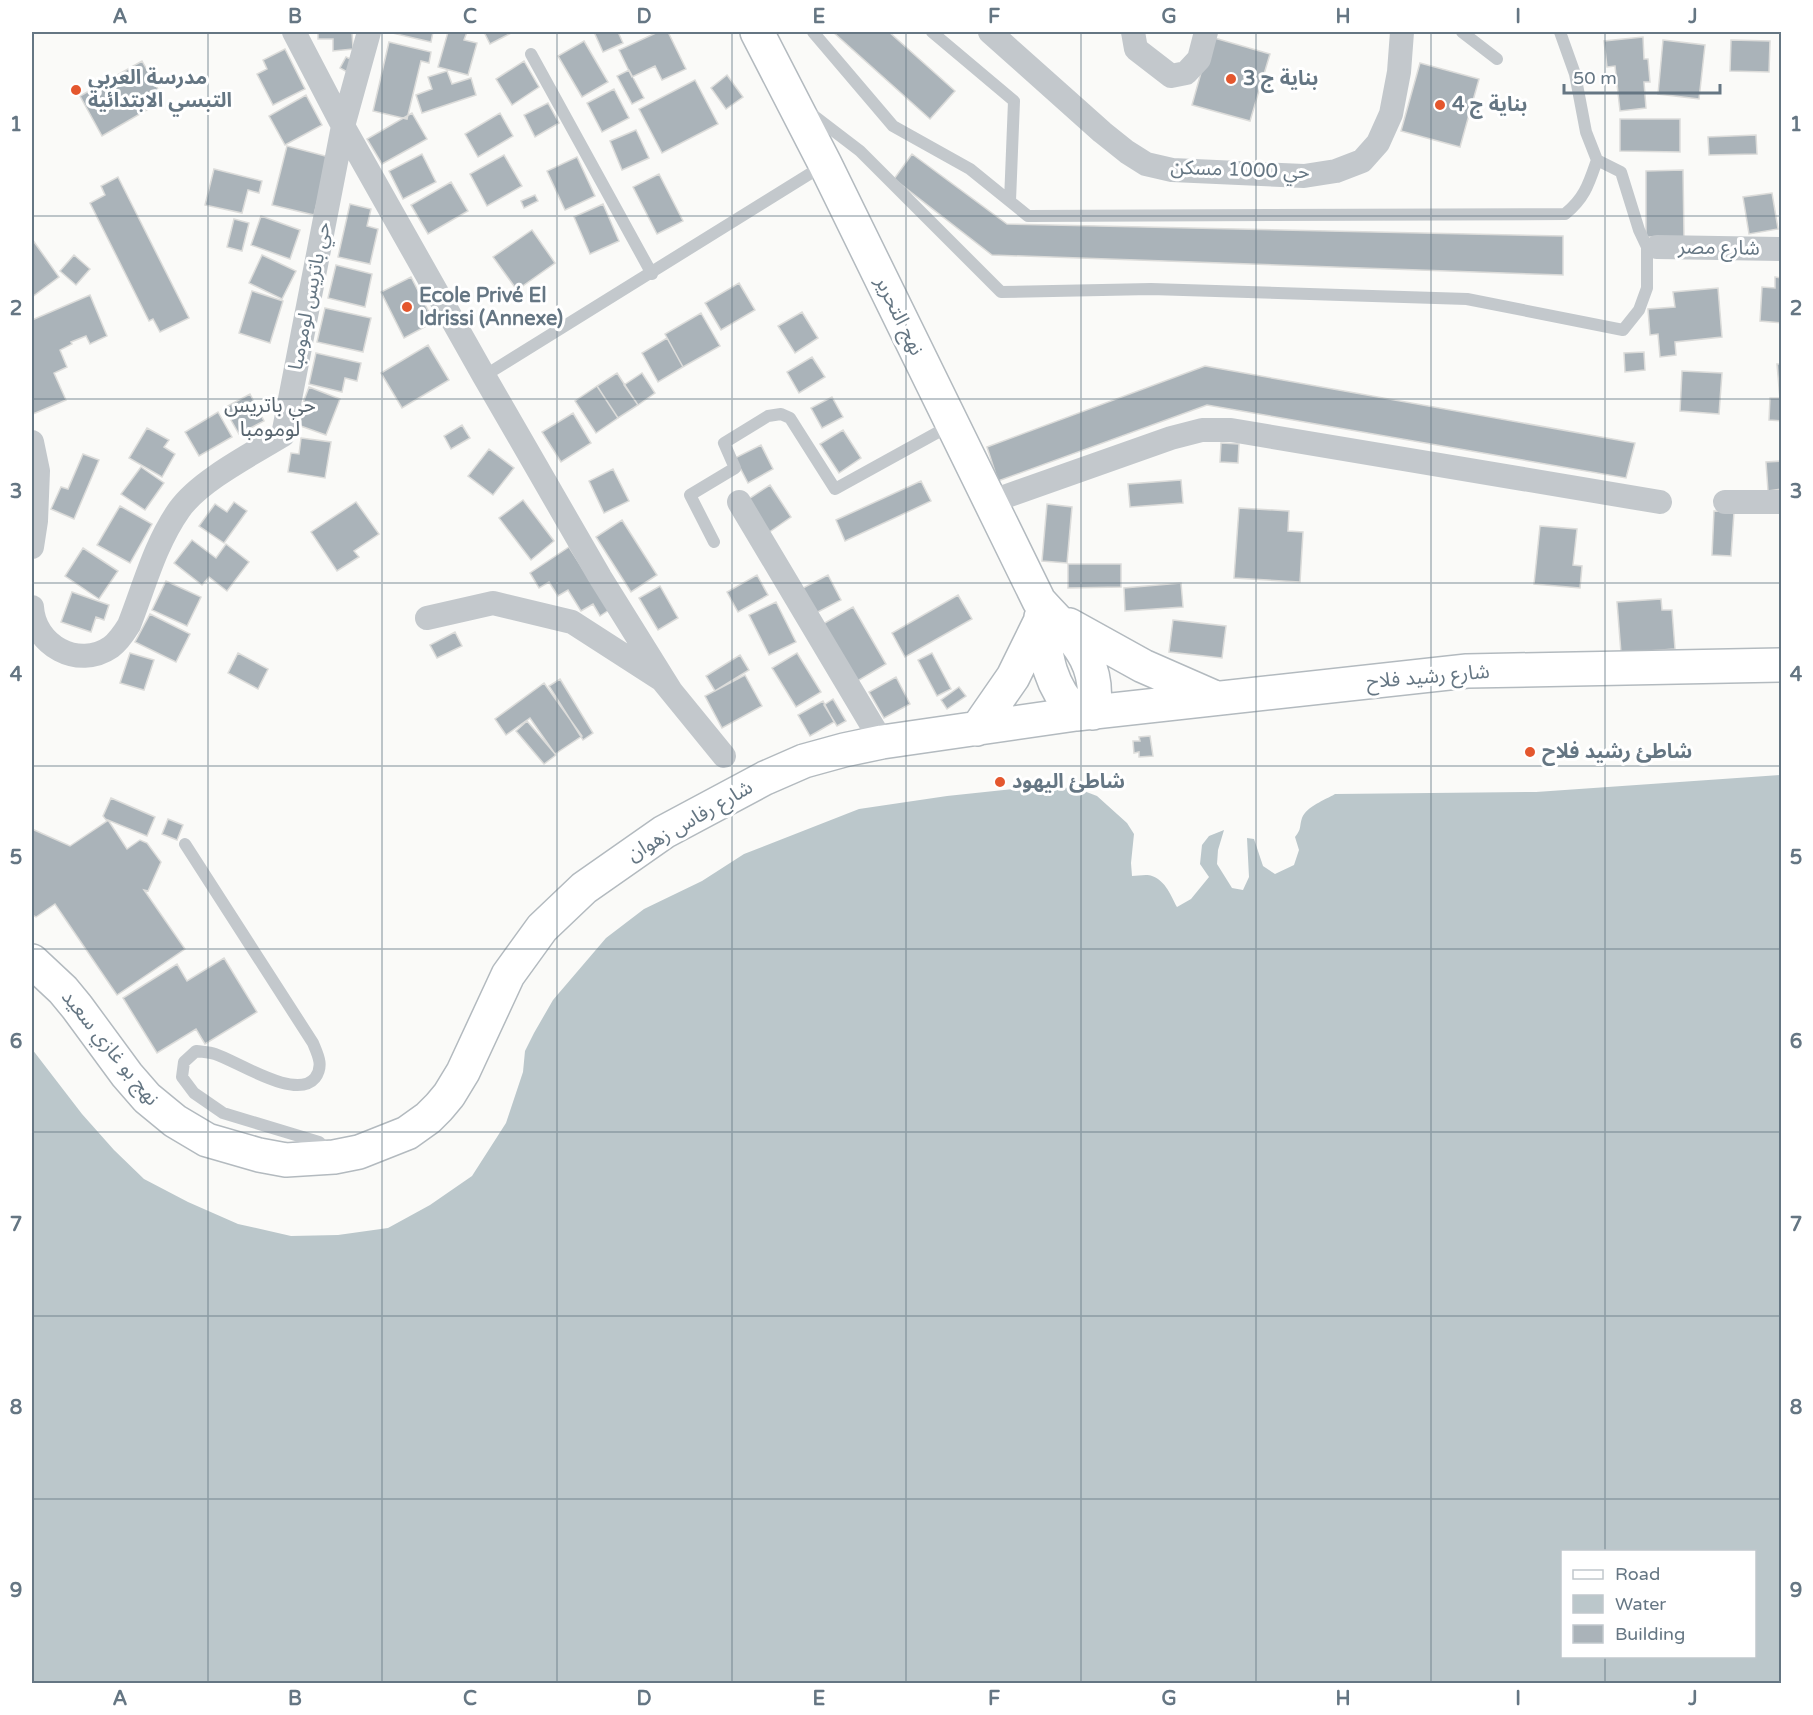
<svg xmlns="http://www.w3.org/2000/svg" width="1813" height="1715" font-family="'Varela Round','Noto Sans Arabic',sans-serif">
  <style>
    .water { fill: #bbc7cb; fill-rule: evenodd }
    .building { fill: #aab3b9; stroke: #dcdcda; stroke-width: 1.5 }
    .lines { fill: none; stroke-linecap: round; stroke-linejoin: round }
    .secondary-casing { stroke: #b3babf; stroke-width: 36 }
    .lane { stroke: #c3c8cc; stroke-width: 12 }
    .street { stroke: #c3c8cc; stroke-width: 24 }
    .secondary { stroke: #fff; stroke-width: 33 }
    .grid { fill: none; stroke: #657683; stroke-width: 1.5; stroke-opacity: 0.55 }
    .poi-dot { fill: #e4572e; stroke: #fff; stroke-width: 2 }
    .labels { text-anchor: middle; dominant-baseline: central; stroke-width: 6; stroke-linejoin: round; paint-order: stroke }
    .poi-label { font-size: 20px; font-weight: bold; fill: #657683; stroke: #fff; text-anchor: start }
    .street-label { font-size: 20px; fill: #657683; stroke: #fff }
    .neighbourhood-label { font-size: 21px; fill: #57646e; stroke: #fff }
    .neatline { fill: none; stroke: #657683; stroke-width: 2 }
    .grid-label { font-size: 20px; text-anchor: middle; font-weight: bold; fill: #657683 }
  </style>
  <rect width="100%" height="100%" fill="#fafaf8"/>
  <!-- water -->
  <path class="water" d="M 1781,775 L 1781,1683 L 32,1683 L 32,1049 L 82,1114 L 114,1150 L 144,1179 L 188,1202 L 238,1224 L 291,1236 L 338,1235 L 388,1228 L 430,1205 L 472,1176 L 506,1123 L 523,1072 L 525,1051 L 534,1033 L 553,1000 L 606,938 L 644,909 L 702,881 L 744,854 L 859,809 L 947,796 L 1032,787 L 1076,788 L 1097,796 L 1127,823 L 1134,834 L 1131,863 L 1132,876 C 1138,876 1147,874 1152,876 C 1166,881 1171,896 1177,907 L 1191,899 L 1209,877 L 1200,864 L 1202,845 L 1209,836 L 1224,830 L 1218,850 L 1217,864 L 1232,888 L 1243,890 L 1249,877 L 1247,838 L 1254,839 L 1263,866 L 1275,874 L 1294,865 L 1299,850 L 1295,837 C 1302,828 1299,827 1302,818 C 1307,806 1325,800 1335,794 L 1536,792 ZM 1562,1552 L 1754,1552 L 1754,1656 L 1562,1656 Z"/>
  <!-- building -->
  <path class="building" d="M 318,32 L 352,32 L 353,49 L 333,51 L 333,39 L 318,39 Z
    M 448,32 L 467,32 L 464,40 L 477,43 L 468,75 L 438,67 Z
    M 484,32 L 513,32 L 490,44 Z
    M 594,32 L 618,32 L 623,43 L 603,52 Z
    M 658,32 L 668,32 L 686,69 L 662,80 L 655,66 L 632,77 L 619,50 Z
    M 833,32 L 889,32 L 955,91 L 930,119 Z
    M 392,33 L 392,32 L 433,32 L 431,42 Z
    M 1211,37 L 1270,54 L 1250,121 L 1192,105 Z
    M 1643,37 L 1644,59 L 1648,59 L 1650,82 L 1644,82 L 1646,108 L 1620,111 L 1615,66 L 1607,67 L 1604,41 Z
    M 1663,40 L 1705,45 L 1699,99 L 1658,94 Z
    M 1731,40 L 1770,41 L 1769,72 L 1730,71 Z
    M 584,41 L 608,82 L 582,97 L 558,56 Z
    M 389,42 L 431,52 L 429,63 L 421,61 L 407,119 L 373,111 Z
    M 285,49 L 305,89 L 273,105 L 257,74 L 267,69 L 263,60 Z
    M 346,57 L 355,61 L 349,73 L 340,68 Z
    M 142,61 L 164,100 L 102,136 L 80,96 Z
    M 524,61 L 539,87 L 512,105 L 496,79 Z
    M 1420,63 L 1479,79 L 1460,147 L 1401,131 Z
    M 629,70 L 644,98 L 632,104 L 617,76 Z
    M 447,71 L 452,84 L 471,78 L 476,95 L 422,113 L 416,95 L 432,89 L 428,77 Z
    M 727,75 L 743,97 L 726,109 L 711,88 Z
    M 695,80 L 718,124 L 662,153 L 639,109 Z
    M 614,89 L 629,118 L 602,132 L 587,103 Z
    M 306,95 L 322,125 L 285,145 L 269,116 Z
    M 548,103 L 559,123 L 535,137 L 524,115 Z
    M 412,113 L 427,139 L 382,164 L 367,139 Z
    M 500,113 L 513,136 L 478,157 L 465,134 Z
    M 1620,119 L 1680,119 L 1680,152 L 1620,151 Z
    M 636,130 L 649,158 L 622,170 L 610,141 Z
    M 1756,135 L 1757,154 L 1709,155 L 1708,137 Z
    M 287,146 L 329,157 L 314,215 L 272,205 Z
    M 422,154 L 436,182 L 403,199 L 389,171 Z
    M 912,154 L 1007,224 L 1563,236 L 1563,275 L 992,255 L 894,179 Z
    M 504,155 L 522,186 L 487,206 L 470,174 Z
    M 577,157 L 595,196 L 565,210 L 547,171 Z
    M 214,169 L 262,181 L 259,193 L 248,190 L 242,213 L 205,205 Z
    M 1683,170 L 1684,237 L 1646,237 L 1646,171 Z
    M 659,174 L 683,221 L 657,234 L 633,187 Z
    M 118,177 L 189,318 L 160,332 L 153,319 L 149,321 L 90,203 L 105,195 L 101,186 Z
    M 451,182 L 468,211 L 428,234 L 411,205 Z
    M 1772,193 L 1778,229 L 1749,234 L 1743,197 Z
    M 535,195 L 538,201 L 524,208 L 521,201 Z
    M 350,204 L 371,209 L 367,226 L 378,229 L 370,264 L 338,257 Z
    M 603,204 L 619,241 L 590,254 L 574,217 Z
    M 261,216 L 300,230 L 290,259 L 251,245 Z
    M 234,219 L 249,223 L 242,251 L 227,247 Z
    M 532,230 L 555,263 L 517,290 L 493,257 Z
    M 32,239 L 59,277 L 32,297 Z
    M 74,255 L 90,269 L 76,285 L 60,271 Z
    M 262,255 L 296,271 L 282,299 L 249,283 Z
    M 336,265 L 372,274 L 365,307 L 328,298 Z
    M 411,277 L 434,322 L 404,338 L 381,292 Z
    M 1775,277 L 1782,278 L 1782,323 L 1760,321 L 1762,287 L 1775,288 Z
    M 739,283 L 755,310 L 721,330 L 705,303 Z
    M 1718,288 L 1722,337 L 1675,342 L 1676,355 L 1660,357 L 1658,334 L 1650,335 L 1648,309 L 1675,307 L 1673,292 Z
    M 252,291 L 283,301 L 270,343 L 239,333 Z
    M 90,295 L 107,336 L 90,344 L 86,336 L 71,342 L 72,344 L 60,350 L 67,367 L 54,373 L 66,400 L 33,414 L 32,410 L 32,320 Z
    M 325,308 L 371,318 L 363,352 L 317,342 Z
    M 802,312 L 818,338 L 795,353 L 778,326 Z
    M 701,313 L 720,346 L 683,367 L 665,334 Z
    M 667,338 L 683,367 L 658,382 L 642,353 Z
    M 428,345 L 449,380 L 402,408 L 381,373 Z
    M 1644,352 L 1645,370 L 1625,372 L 1624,353 Z
    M 316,353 L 361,363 L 357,381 L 345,378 L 342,392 L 309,384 Z
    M 812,357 L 825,377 L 799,393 L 787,372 Z
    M 1777,364 L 1782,364 L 1782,399 L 1780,399 Z
    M 1205,366 L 1635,443 L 1626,478 L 1207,405 L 998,481 L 987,447 Z
    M 1682,371 L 1722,373 L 1719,414 L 1680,411 Z
    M 617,373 L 638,405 L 618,418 L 597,386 Z
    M 642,373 L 655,393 L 638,405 L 624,385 Z
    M 597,386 L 618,418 L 596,433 L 575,401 Z
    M 309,387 L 340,399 L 326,435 L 295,424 Z
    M 250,394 L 264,421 L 239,434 L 224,408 Z
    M 832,397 L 843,417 L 822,428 L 811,408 Z
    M 1770,398 L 1782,398 L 1782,421 L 1769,420 Z
    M 218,412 L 232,437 L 199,456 L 185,432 Z
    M 573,413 L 591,443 L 561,462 L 542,432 Z
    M 462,425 L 470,438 L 451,449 L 444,436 Z
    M 147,428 L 169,440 L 164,447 L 175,454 L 162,477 L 129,458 Z
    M 843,430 L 861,458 L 839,473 L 820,444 Z
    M 301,438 L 331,442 L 325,478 L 288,472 L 291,453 L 299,454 Z
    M 1221,443 L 1239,444 L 1238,463 L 1220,462 Z
    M 761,445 L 773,469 L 748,483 L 735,458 Z
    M 489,449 L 514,468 L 493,495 L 468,476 Z
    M 83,454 L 99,460 L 74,519 L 51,509 L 61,487 L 68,489 Z
    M 1782,461 L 1782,489 L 1768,491 L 1766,462 Z
    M 141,467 L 164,483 L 145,510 L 121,494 Z
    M 613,469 L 629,501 L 604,513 L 589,481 Z
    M 1181,480 L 1183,503 L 1130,507 L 1128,484 Z
    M 921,481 L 931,501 L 845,541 L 836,520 Z
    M 770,485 L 791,517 L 768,533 L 747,500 Z
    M 523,500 L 554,541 L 531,560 L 499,518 Z
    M 234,502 L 247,511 L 224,543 L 199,526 L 215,504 L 227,512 Z
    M 356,502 L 379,534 L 354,551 L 359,557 L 337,571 L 311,532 Z
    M 1047,504 L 1072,507 L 1067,563 L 1042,561 Z
    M 120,506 L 152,524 L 130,563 L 97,545 Z
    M 1239,508 L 1289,511 L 1288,531 L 1303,532 L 1300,582 L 1234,578 Z
    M 1714,511 L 1734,512 L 1731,556 L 1712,555 Z
    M 622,520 L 657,575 L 631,592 L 596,537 Z
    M 1540,526 L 1577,529 L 1573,565 L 1582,566 L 1580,588 L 1534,584 Z
    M 192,540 L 216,558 L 226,544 L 249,562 L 227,591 L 209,577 L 202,585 L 174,563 Z
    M 569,547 L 609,610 L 600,616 L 593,604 L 581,611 L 568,590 L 558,596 L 549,582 L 539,588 L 530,573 Z
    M 83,548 L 118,571 L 99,599 L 65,576 Z
    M 1068,564 L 1121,564 L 1121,587 L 1068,588 Z
    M 757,575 L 768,595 L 738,612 L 727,592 Z
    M 828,575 L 841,600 L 814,614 L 801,589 Z
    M 166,581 L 201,597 L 187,626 L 152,610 Z
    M 1181,583 L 1183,607 L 1125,611 L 1124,588 Z
    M 660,586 L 678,618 L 658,630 L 639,598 Z
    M 72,592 L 109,605 L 104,620 L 96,617 L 91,632 L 61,622 Z
    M 958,595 L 972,619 L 905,657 L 892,633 Z
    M 1661,599 L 1662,610 L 1672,610 L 1675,649 L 1621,653 L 1617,602 Z
    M 776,602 L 796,642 L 769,655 L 749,615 Z
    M 853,607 L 886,664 L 854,683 L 821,625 Z
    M 150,614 L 190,634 L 176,662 L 135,642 Z
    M 1173,620 L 1226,626 L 1222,658 L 1169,652 Z
    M 455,632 L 462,646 L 437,658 L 430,645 Z
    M 130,653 L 154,660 L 144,690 L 120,683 Z
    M 238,653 L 268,669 L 258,689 L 228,673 Z
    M 797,653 L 821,692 L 796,707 L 772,668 Z
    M 932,653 L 951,689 L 937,696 L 918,660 Z
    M 740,655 L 749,670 L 715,691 L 706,676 Z
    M 745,675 L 762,706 L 722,728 L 705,696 Z
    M 896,677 L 910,704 L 884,718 L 869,692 Z
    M 560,679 L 593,733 L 583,740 L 549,686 Z
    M 544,683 L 582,736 L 555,754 L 530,718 L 506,735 L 495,719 Z
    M 959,687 L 966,696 L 947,709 L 941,700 Z
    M 833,699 L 846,721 L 837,726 L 824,705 Z
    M 823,701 L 834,722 L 810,736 L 798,715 Z
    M 527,721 L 556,755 L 544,764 L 516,731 Z
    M 1150,736 L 1153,756 L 1139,757 L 1139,752 L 1134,753 L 1133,741 L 1140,741 L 1139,737 Z
    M 111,798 L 155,817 L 147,836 L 108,820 L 127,849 L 140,840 L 147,843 L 161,862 L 148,891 L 144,890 L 185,949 L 117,995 L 55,904 L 36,917 L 32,915 L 32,829 L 70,846 L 107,821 L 103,816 Z
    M 168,819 L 183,825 L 177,840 L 162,834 Z
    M 224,958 L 257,1012 L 205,1044 L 196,1029 L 157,1053 L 123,998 L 177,964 L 187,981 Z"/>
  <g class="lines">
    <defs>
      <path id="secondary" d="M 757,32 L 825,164 L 1039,601 C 1072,638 1102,659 1093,713
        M 1041,617 C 1046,657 1048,683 1076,714
        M 1069,625 L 1143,666 L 1216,698
        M 977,729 L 1013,677 L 1041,620
        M 32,961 L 63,990 L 77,1007 L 127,1075 L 147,1098 L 175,1121 L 207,1140 L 259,1155 L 286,1160 L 334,1157 L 359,1152 L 407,1133 L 428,1118 L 439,1107 L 449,1095 L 463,1072 L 508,975 L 542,928 L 584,888 L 664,832 L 765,778 L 804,761 L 844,750 L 882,742 L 1076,714 L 1467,671 L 1782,665"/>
    </defs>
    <!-- secondary casing -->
    <use href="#secondary" class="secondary-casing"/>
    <!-- lane -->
    <path class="lane" d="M 932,32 L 1014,101 L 1010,201
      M 1462,32 L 1497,59
      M 1560,32 L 1575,74 L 1586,132 L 1597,160
      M 531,54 L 652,274
      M 809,112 L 860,151 L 1001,292 L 1151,289 L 1467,299 L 1623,330 L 1639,310 L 1647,288 L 1647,247 L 1639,230 L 1621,172 L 1597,160 C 1589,183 1585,198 1565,214 L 1028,216 L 970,169 L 893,126 L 813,32
      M 484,376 L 824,165
      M 714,542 L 690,495 L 735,468 L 724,443 L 768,416 L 781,414 L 790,418 L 835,489 L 951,425
      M 185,844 L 313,1043 C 318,1055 324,1066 315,1078 C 296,1101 237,1061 215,1054 C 209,1052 202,1052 196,1051 L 184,1062 L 182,1077 L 194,1093 L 223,1113 L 319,1142 L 330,1152"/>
    <!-- street -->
    <path class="street" d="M 294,32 L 343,126 L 484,376 L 600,577 L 671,691
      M 990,32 L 1102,132 L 1127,152 L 1146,164 L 1172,170 L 1304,176 L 1336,171 L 1362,161 L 1378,143 L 1391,114 L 1399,72 L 1402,32
      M 1133,32 L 1136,49 L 1171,76 L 1186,73 L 1199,59 L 1206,32
      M 1657,247 L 1782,249
      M 32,442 L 38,471 L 36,521 L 32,547
      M 739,502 L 882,742
      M 990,502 L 1171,438 L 1202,430 L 1231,430 L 1660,502
      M 1725,502 L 1782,502
      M 32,607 C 34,645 78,670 111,647 C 119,641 124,633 129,625 C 144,587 155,544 179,510 C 199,481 252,454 283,435 L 343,126 L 369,32
      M 427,618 L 493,603 L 572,622 L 662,680 L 724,756"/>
    <!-- secondary -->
    <use href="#secondary" class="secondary"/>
  </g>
  <!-- grid -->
  <path class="grid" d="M 208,32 L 208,1684M 382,32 L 382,1684M 557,32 L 557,1684M 732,32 L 732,1684M 906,32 L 906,1684M 1081,32 L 1081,1684M 1256,32 L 1256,1684M 1431,32 L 1431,1684M 1605,32 L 1605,1552M 32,216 L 1782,216M 32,399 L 1782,399M 32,583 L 1782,583M 32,766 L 1782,766M 32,949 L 1782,949M 32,1132 L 1782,1132M 32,1316 L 1782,1316M 32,1499 L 1782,1499M 1605,1656 L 1605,1684"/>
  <!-- markers -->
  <g class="poi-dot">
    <circle cx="1231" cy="79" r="6"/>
    <circle cx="76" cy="90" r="6"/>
    <circle cx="1440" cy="105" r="6"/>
    <circle cx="407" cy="307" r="6"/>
    <circle cx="1530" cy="752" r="6"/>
    <circle cx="1000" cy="782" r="6"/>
  </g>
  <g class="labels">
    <!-- poi labels -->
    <g class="poi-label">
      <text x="88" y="78">مدرسة العربي<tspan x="88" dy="23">التبسي الابتدائية</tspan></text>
      <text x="1243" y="79">بناية ج 3</text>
      <text x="1452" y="105">بناية ج 4</text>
      <text x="419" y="296">Ecole Privé El<tspan x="419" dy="23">Idrissi (Annexe)</tspan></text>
      <text x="1542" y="752">شاطئ رشيد فلاح</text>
      <text x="1012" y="782">شاطئ اليهود</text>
    </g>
    <!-- street labels -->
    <g class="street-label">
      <text transform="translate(1240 170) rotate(2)">حي 1000 مسكن</text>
      <text transform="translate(1719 248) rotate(1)">شارع مصر</text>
      <text transform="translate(310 296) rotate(-79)">حي باتريس لومومبا</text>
      <text transform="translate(899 316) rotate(64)">نهج التحرير</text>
      <text transform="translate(1428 677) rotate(-5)">شارع رشيد فلاح</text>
      <text transform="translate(690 821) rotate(-30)">شارع رفاس زهوان</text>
      <text transform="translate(110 1048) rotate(51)">نهج بو غازي سعيد</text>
    </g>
    <!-- neighbourhood labels -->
    <g class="neighbourhood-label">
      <text x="270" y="405">حي باتريس<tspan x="270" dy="24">لومومبا</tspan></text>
    </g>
  </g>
  <!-- border -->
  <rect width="1813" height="1715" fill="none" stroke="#ffffff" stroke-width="66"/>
  <!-- legend -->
  <rect x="1561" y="1550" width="195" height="108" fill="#ffffff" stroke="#c1c8cd" stroke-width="1.5"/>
  <rect x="1573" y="1570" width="30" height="9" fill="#ffffff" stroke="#c1c8cd" stroke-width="1.5"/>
  <text x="1615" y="1580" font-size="18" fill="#657683">Road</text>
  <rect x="1573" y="1595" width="30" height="18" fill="#bbc7cb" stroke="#c1c8cd" stroke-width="1.5"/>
  <text x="1615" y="1610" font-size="18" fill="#657683">Water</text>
  <rect x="1573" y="1625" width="30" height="18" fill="#aab3b9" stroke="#c1c8cd" stroke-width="1.5"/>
  <text x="1615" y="1640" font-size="18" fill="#657683">Building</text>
  <!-- scale -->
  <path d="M1564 84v9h156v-9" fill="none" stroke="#657683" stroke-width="3"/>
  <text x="1573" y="84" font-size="18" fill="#657683" stroke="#ffffff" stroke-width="4.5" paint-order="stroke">50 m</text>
  <rect x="33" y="33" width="1747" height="1649" class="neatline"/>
  <g class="grid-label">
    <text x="120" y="23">A</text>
    <text x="295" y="23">B</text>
    <text x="470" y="23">C</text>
    <text x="644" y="23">D</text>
    <text x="819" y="23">E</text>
    <text x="994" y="23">F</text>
    <text x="1169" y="23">G</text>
    <text x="1343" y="23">H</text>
    <text x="1518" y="23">I</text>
    <text x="1693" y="23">J</text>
    <text x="16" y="131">1</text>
    <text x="1796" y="131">1</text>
    <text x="16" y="315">2</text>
    <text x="1796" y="315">2</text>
    <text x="16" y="498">3</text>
    <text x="1796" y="498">3</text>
    <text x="16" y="681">4</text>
    <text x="1796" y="681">4</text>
    <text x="16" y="864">5</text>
    <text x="1796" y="864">5</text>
    <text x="16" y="1048">6</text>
    <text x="1796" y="1048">6</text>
    <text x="16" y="1231">7</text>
    <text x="1796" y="1231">7</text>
    <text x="16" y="1414">8</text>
    <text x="1796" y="1414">8</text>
    <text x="16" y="1597">9</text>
    <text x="1796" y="1597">9</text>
    <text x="120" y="1705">A</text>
    <text x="295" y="1705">B</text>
    <text x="470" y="1705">C</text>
    <text x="644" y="1705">D</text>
    <text x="819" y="1705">E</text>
    <text x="994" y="1705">F</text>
    <text x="1169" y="1705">G</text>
    <text x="1343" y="1705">H</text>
    <text x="1518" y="1705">I</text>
    <text x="1693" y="1705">J</text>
  </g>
</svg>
